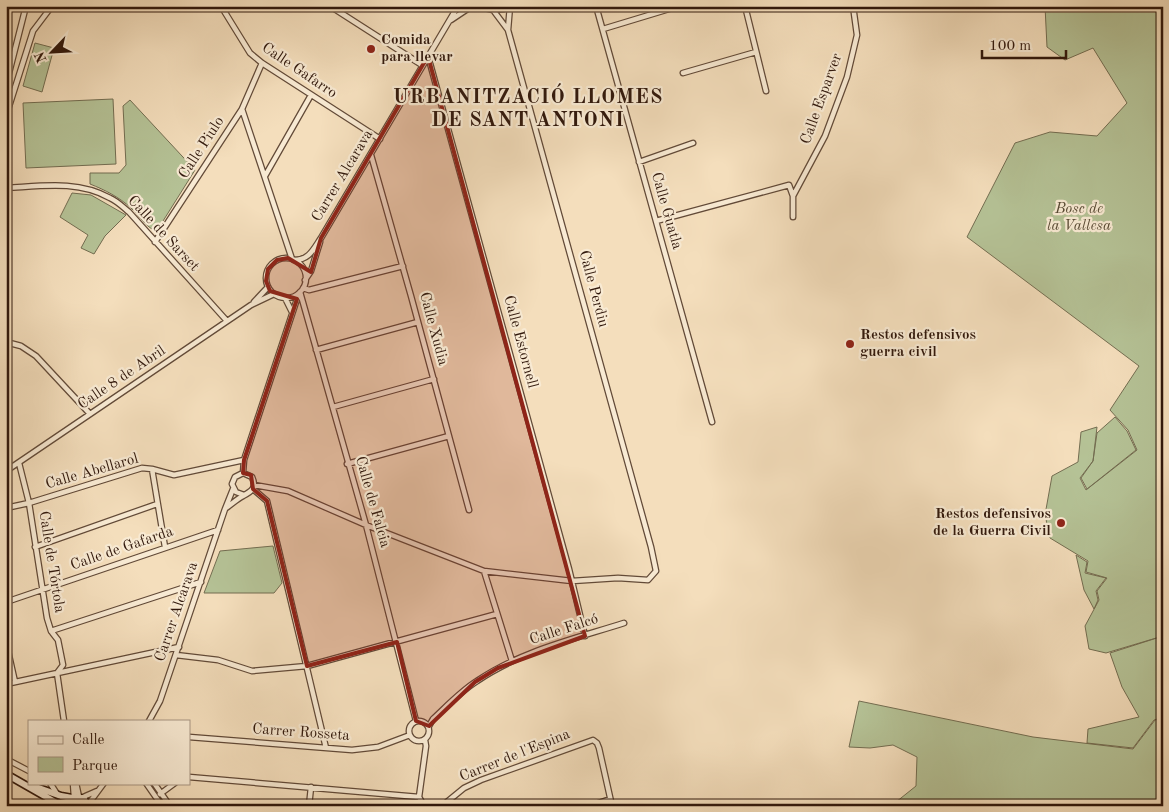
<svg xmlns="http://www.w3.org/2000/svg" width="1169" height="812" font-family="'Old Standard TT',serif">
  <style>
    .green { fill: #b5c296; stroke: #736d51 }
    .lines { fill: none; stroke-linecap: round; stroke-linejoin: round }
    .minor-casing { stroke: #624a38; stroke-width: 7 }
    .secondary-casing { stroke: #31180c; stroke-width: 9 }
    .minor { stroke: #f8ead3; stroke-width: 4.5 }
    .secondary { stroke: #f8ead3; stroke-width: 6 }
    .marked { fill: #8f2418; fill-opacity: 0.2; stroke: #8f2418; stroke-width: 4; stroke-linejoin: round }
    .poi-dot { fill: #8f2418; stroke: #f8ead3; stroke-width: 2 }
    .labels { text-anchor: middle; dominant-baseline: central; stroke-width: 4.5; stroke-linejoin: round; paint-order: stroke }
    .poi-label { font-size: 15px; font-weight: bold; fill: #31180c; stroke: #f8ead3; text-anchor: start }
    .street-label { font-size: 15px; fill: #31180c; stroke: #f8ead3 }
    .park-label { font-size: 15px; font-style: italic; fill: #594b35; stroke: #f8ead3 }
    .district-label { font-size: 20px; font-weight: bold; letter-spacing: 1px; fill: #31180c; stroke: #f8ead3 }
  </style>
  <rect width="100%" height="100%" fill="#f4debc"/>
  <filter id="stains"><feTurbulence type="fractalNoise" baseFrequency=".004" numOctaves="4"/><feColorMatrix values="0 0 0 0 .2 0 0 0 0 .09 0 0 0 0 .02 0 0 0 .5 -.17"/></filter>
  <radialGradient id="worn" r=".72"><stop offset=".6" stop-color="#630" stop-opacity="0"/><stop offset="1" stop-color="#630" stop-opacity=".3"/></radialGradient>
  <!-- green -->
  <path class="green" d="M 1045,6 L 1163,6 L 1163,636 L 1106,653 L 1089,649 L 1085,626 L 1099,600 L 1097,591 L 1107,578 L 1086,572 L 1088,561 L 1050,538 L 1045,515 L 1052,476 L 1078,462 L 1081,432 L 1097,427 L 1093,461 L 1080,478 L 1086,490 L 1137,450 L 1128,430 L 1110,410 L 1139,366 L 967,237 L 1015,143 L 1050,132 L 1097,136 L 1127,103 L 1093,48 L 1065,60 L 1047,47 Z
    M 35,43 L 54,48 L 42,92 L 23,86 Z
    M 113,99 L 116,164 L 26,168 L 23,103 Z
    M 130,100 L 195,170 L 158,229 L 154,230 C 145,226 139,215 131,208 C 119,197 105,190 90,184 L 90,173 L 119,173 L 126,165 L 123,106 Z
    M 72,193 L 91,195 L 126,215 L 105,236 L 94,254 L 81,248 L 88,235 L 60,217 Z
    M 1115,417 L 1127,431 L 1136,450 L 1087,489 L 1081,478 L 1093,461 L 1097,433 Z
    M 273,546 L 282,583 L 274,593 L 204,593 L 220,551 Z
    M 1076,555 L 1087,562 L 1085,573 L 1106,578 L 1096,591 L 1098,600 L 1094,609 L 1084,590 Z
    M 1163,636 L 1163,717 L 1154,720 L 1133,748 L 1087,743 L 1088,729 L 1139,717 L 1122,687 L 1110,653 Z
    M 859,701 L 1033,737 L 1133,749 L 1155,720 L 1163,718 L 1163,806 L 900,806 L 896,802 L 916,786 L 917,757 L 893,745 L 870,748 L 849,747 Z"/>
  <g class="lines">
    <defs>
      <path id="minor" d="M 221,6 L 250,53 L 262,63 L 380,139
        M 330,6 L 422,65
        M 477,6 L 493,10 L 504,9 L 506,6
        M 596,6 L 712,422
        M 745,6 L 766,91
        M 493,10 L 508,30 L 510,6
        M 451,20 L 472,6
        M 603,29 L 679,6
        M 428,56 L 569,569 L 585,636
        M 683,73 L 756,52
        M 6,94 L 7,81 L 26,6
        M 242,109 L 292,259
        M 6,116 L 33,31 L 52,6
        M 371,155 L 411,296 L 469,510
        M 639,162 L 693,143
        M 265,176 L 311,95
        M 7,188 C 42,186 78,180 110,198 C 117,201 123,207 129,212 L 227,321
        M 793,196 L 825,136 L 847,77 L 857,35 L 853,6
        M 656,221 L 789,185 L 793,196 L 793,217
        M 155,242 L 242,109 L 262,63
        M266 278a20 20 0 1 1 40 0a20 20 0 1 1-40 0Z
        M 294,260 C 309,260 313,250 321,238 L 458,6
        M 305,280 L 311,271 L 320,242
        M 303,288 L 309,290 L 403,266
        M 300,292 L 366,525 L 416,721
        M 285,298 L 292,312
        M 254,302 L 268,287
        M 6,342 L 21,346 L 36,356 L 90,414
        M 316,350 L 418,322
        M 333,407 L 434,379
        M 19,463 L 29,503 L 47,618 L 51,631 L 58,640 L 63,665 L 57,673 L 64,721
        M 347,464 L 449,436
        M 152,469 L 165,547
        M 6,471 L 251,305 L 274,294
        M 243,473 L 244,460 L 299,293
        M 254,485 L 288,491 L 366,525 L 484,571 L 572,581 L 618,578 L 648,580 L 656,571 L 651,547 L 508,30
        M 253,489 L 267,501 L 326,748
        M 6,508 L 29,503 L 142,468 L 152,469 L 174,475 L 244,460
        M 226,508 C 232,504 237,499 243,496 C 252,491 257,488 252,477 L 243,473 L 235,477 L 232,484 L 236,492 L 244,495
        M 35,547 L 157,504
        M 484,571 L 512,661
        M 6,602 L 218,530
        M 51,631 L 201,582
        M 6,642 L 15,682
        M 176,655 L 218,660 L 252,671 L 307,666 L 497,614
        M 6,684 L 179,647
        M409 731a10 10 0 1 1 20 0a10 10 0 1 1-20 0Z
        M 149,721 L 160,701 L 225,509 L 233,489
        M 429,726 L 433,719 C 447,706 461,691 477,681 C 521,651 574,639 624,623
        M 189,737 L 352,750 L 378,747 L 410,735
        M 6,759 L 29,771
        M 189,777 L 419,797
        M 50,783 L 57,794
        M 73,783 L 74,797
        M 76,783 L 79,797
        M 146,783 L 162,806
        M 154,783 L 170,806
        M 160,794 L 175,783
        M 419,797 L 426,746 L 425,740
        M 419,797 L 424,806
        M 81,798 L 97,791
        M 87,806 L 104,783
        M 309,806 L 311,787
        M 442,806 L 464,788 L 481,780 L 593,740 L 597,743 L 599,748 L 612,806
        M 590,806 L 610,799"/>
      <path id="secondary" d="M 6,774 L 62,806
        M 33,786 L 61,796 L 72,798
        M 67,806 L 70,800 L 77,797 L 84,799 L 87,806"/>
    </defs>
    <!-- minor casing -->
    <use href="#minor" class="minor-casing"/>
    <!-- secondary casing -->
    <use href="#secondary" class="secondary-casing"/>
    <!-- minor -->
    <use href="#minor" class="minor"/>
    <!-- secondary -->
    <use href="#secondary" class="secondary"/>
  </g>
  <!-- marked area -->
  <path class="marked" d="M 428,56 L 585,636 L 498,668 L 475,682 L 429,726 L 416,721 L 397,642 L 307,666 L 267,501 L 253,489 L 251,475 L 243,473 L 244,460 L 297,299 L 270,291 L 266,281 L 268,269 L 277,260 L 288,258 L 311,272 L 321,238 Z"/>
  <!-- markers -->
  <g class="poi-dot">
    <circle cx="371" cy="49" r="5"/>
    <circle cx="850" cy="344" r="5"/>
    <circle cx="1061" cy="523" r="5"/>
  </g>
  <g class="labels">
    <!-- poi labels -->
    <g class="poi-label">
      <text x="381" y="40">Comida<tspan x="381" dy="17">para llevar</tspan></text>
      <text x="860" y="335">Restos defensivos<tspan x="860" dy="17">guerra civil</tspan></text>
      <text x="1051" y="514" text-anchor="end">Restos defensivos<tspan x="1051" dy="17">de la Guerra Civil</tspan></text>
    </g>
    <!-- street labels -->
    <g class="street-label">
      <text transform="translate(299 71) rotate(34)">Calle Gafarro</text>
      <text transform="translate(822 99) rotate(-70)">Calle Esparver</text>
      <text transform="translate(202 148) rotate(-57)">Calle Piulo</text>
      <text transform="translate(343 176) rotate(-59)">Carrer Alcarava</text>
      <text transform="translate(666 211) rotate(74)">Calle Guatla</text>
      <text transform="translate(163 234) rotate(47)">Calle de Sarset</text>
      <text transform="translate(593 289) rotate(75)">Calle Perdiu</text>
      <text transform="translate(433 329) rotate(75)">Calle Xudia</text>
      <text transform="translate(520 342) rotate(75)">Calle Estornell</text>
      <text transform="translate(122 378) rotate(-34)">Calle 8 de Abril</text>
      <text transform="translate(92 472) rotate(-16)">Calle Abellarol</text>
      <text transform="translate(372 502) rotate(74)">Calle de Falcia</text>
      <text transform="translate(122 549) rotate(-19)">Calle de Gafarda</text>
      <text transform="translate(51 562) rotate(81)">Calle de Tórtola</text>
      <text transform="translate(177 612) rotate(-71)">Carrer Alcarava</text>
      <text transform="translate(564 630) rotate(-18)">Calle Falcó</text>
      <text transform="translate(301 733) rotate(4)">Carrer Rosseta</text>
      <text transform="translate(515 756) rotate(-22)">Carrer de l'Espina</text>
    </g>
    <!-- park labels -->
    <g class="park-label">
      <text x="1079" y="209">Bosc de<tspan x="1079" dy="17">la Vallesa</tspan></text>
    </g>
    <!-- district labels -->
    <g class="district-label">
      <text x="528" y="98">URBANITZACIÓ LLOMES<tspan x="528" dy="23">DE SANT ANTONI</tspan></text>
    </g>
  </g>
  <!-- margin -->
  <rect width="1169" height="812" fill="none" stroke="#f4debc" stroke-width="25"/>
  <rect x="8" y="8" width="1154" height="797" fill="none" stroke="#31180c" stroke-width="2.5"/>
  <rect x="12" y="12" width="1144" height="787" fill="none" stroke="#31180c"/>
  <!-- legend -->
  <rect x="28" y="720" width="162" height="65" fill="#f8ead3" stroke="#a89683"/>
  <rect x="38" y="736" width="25" height="8" fill="#f8ead3" stroke="#a89683"/>
  <text x="72" y="744" font-size="15" fill="#31180c">Calle</text>
  <rect x="38" y="757" width="25" height="15" fill="#b5c296" stroke="#a89683"/>
  <text x="72" y="770" font-size="15" fill="#31180c">Parque</text>
  <!-- north arrow -->
  <g transform="translate(52 52) rotate(245)" stroke="#f8ead3" stroke-width="4" paint-order="stroke">
  <path d="M0-4L9 19L0 12L-9 19Z" fill="#31180c"/>
  <text y="-8" font-size="14" font-weight="bold" text-anchor="middle" fill="#31180c">N</text>
  </g>
  <!-- scale -->
  <path d="M982 50v8h84v-8" fill="none" stroke="#31180c" stroke-width="2.5"/>
  <text x="989" y="50" font-size="15" fill="#31180c" stroke="#f8ead3" stroke-width="4" paint-order="stroke">100 m</text>
  <rect width="100%" height="100%" filter="url(#stains)"/>
  <rect width="100%" height="100%" fill="url(#worn)"/>
</svg>
